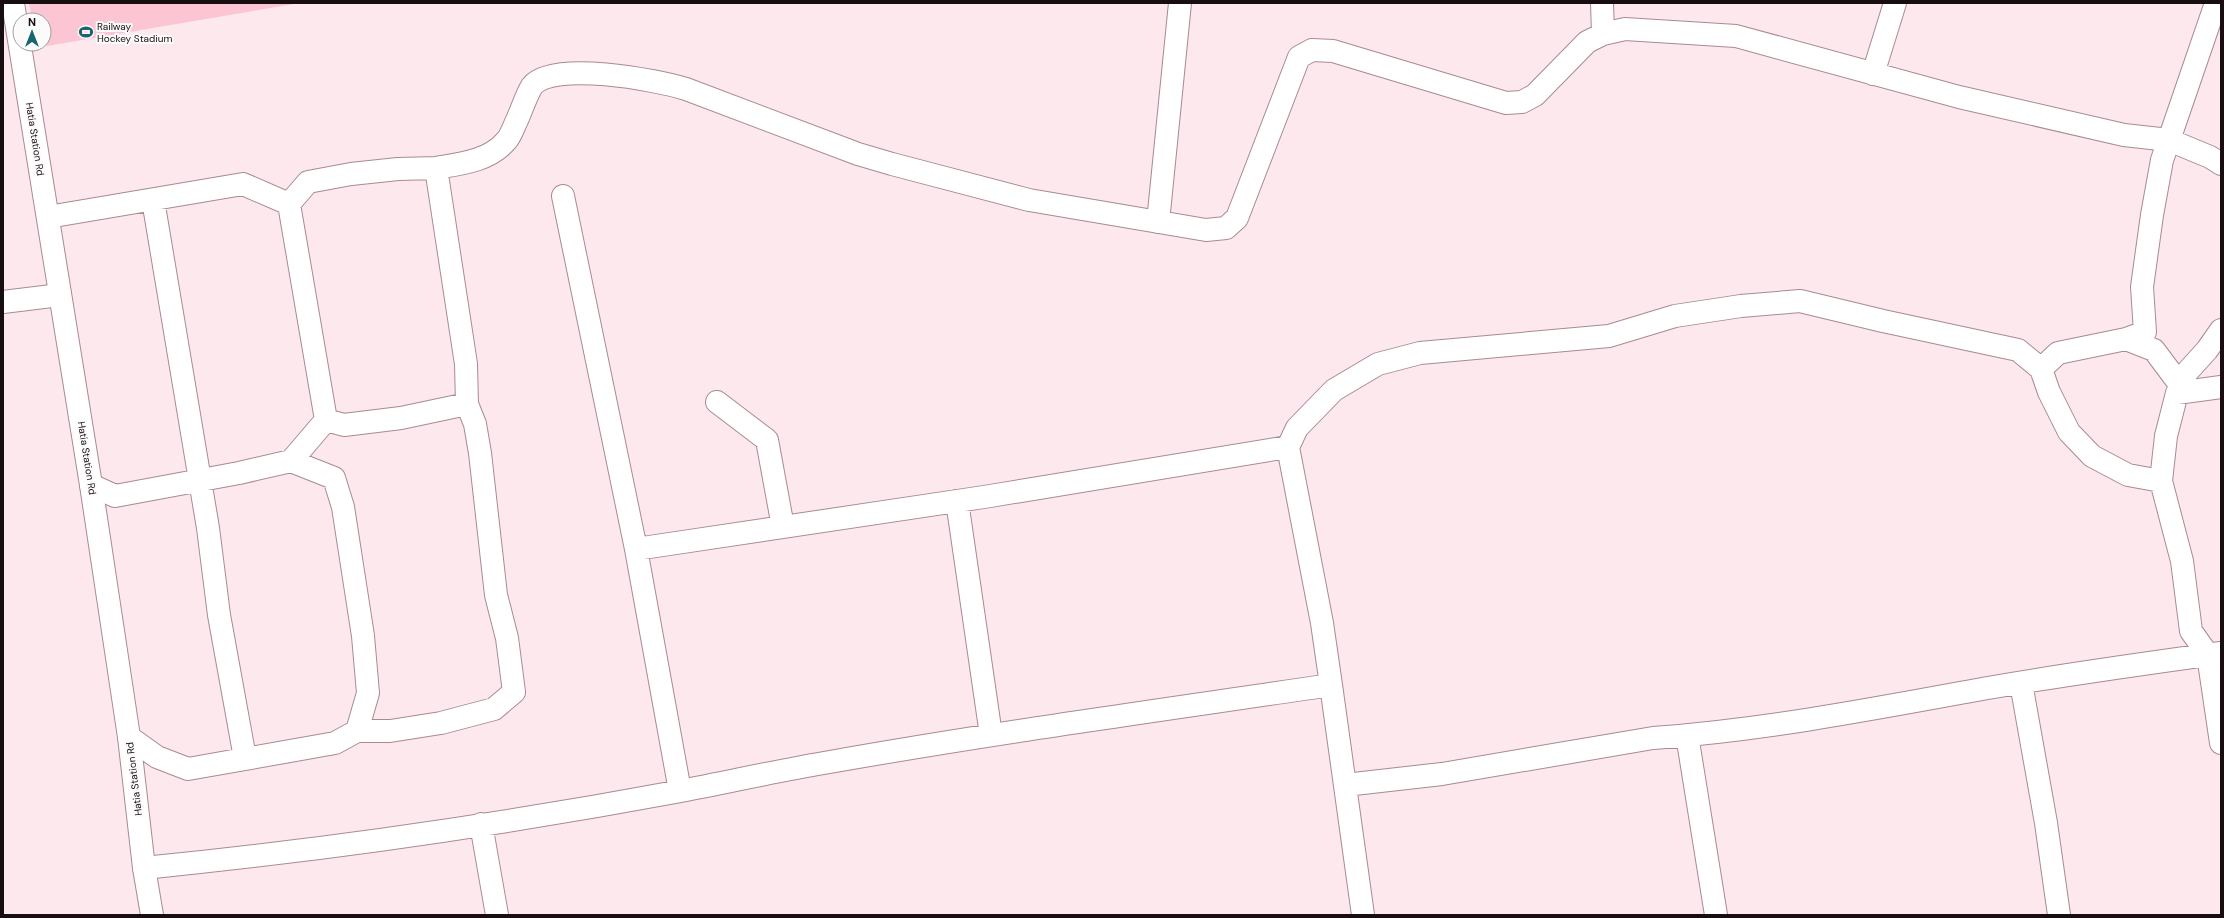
<svg xmlns="http://www.w3.org/2000/svg" width="2224" height="918" font-family="'DM Sans',sans-serif">
  <style>
    .green { fill: #fbc5d3 }
    .lines { fill: none; stroke-linecap: round; stroke-linejoin: round }
    .minor-casing { stroke: #a98a92; stroke-width: 24 }
    .tertiary-casing { stroke: #a98a92; stroke-width: 24 }
    .minor { stroke: #fff; stroke-width: 22 }
    .tertiary { stroke: #fff; stroke-width: 22 }
    .labels { text-anchor: middle; dominant-baseline: central; stroke-width: 4; stroke-linejoin: round; paint-order: stroke }
    .poi-label { font-size: 10px; fill: #180d10; stroke: #fbfbfb; text-anchor: start }
    .street-label { font-size: 10px; fill: #180d10; stroke: #fbfbfb }
  </style>
  <rect width="100%" height="100%" fill="#fce8ed"/>
  <!-- green -->
  <path class="green" d="M 29,3 L 300,3 L 35,48 L 35,44 L 44,44 L 44,20 L 32,20 Z"/>
  <g class="lines">
    <defs>
      <path id="minor" d="M 1602,3 L 1603,34
        M 1873,74 L 1895,3
        M 436,168 C 460,164 489,161 506,141 C 511,136 514,126 517,120 C 522,109 526,96 532,86 C 552,60 657,80 686,89 L 858,154 L 892,164 L 1029,200 L 1206,230 L 1226,228 L 1237,218 L 1299,57 L 1312,50 L 1333,51 L 1506,103 L 1522,102 L 1535,95 L 1587,42 L 1603,34 L 1625,29 L 1736,36 L 1959,97 L 2124,135 L 2169,140 L 2216,3
        M 563,196 L 636,549 L 680,791
        M 153,200 L 208,528 L 219,615 L 245,758
        M 289,204 L 308,182 L 351,174 L 398,169 L 436,168 L 466,364 L 467,404 L 401,418 L 344,425 L 326,420
        M 48,217 L 243,184 L 289,204 L 326,420 L 291,461 L 239,473 L 115,496 L 91,485
        M 1158,222 L 1180,3
        M 3,302 L 60,295
        M 2126,339 L 2145,332 L 2142,287 L 2152,215 L 2162,160 L 2169,140 L 2210,157 L 2221,164
        M 2041,369 L 2058,353 L 2126,339 L 2154,350 L 2178,382 L 2207,350 L 2221,330
        M 2221,387 L 2177,393 L 2166,436 L 2161,481 L 2182,561 L 2191,631 L 2208,655 L 2221,743
        M 717,402 L 767,440 L 783,527
        M 957,501 L 991,735
        M 636,549 L 984,497 L 1288,447
        M 2021,683 L 2046,823 L 2059,915
        M 1331,685 L 1322,623 L 1288,447 L 1297,428 L 1334,390 L 1378,364 L 1420,353 L 1609,336 L 1675,316 L 1741,306 L 1800,301 L 1883,321 L 2018,350 L 2041,369 L 2049,392 L 2069,432 L 2092,456 L 2128,475 L 2161,481
        M 357,731 L 390,731 L 441,723 L 494,709 L 514,692 L 507,638 L 496,595 L 480,453 L 475,424 L 467,404
        M 1687,735 L 1716,915
        M 129,737 L 157,757 L 188,769 L 335,743 L 357,731 L 368,693 L 363,636 L 343,507 L 334,478 L 291,461
        M 1345,785 L 1442,774 L 1653,738 C 1763,730 1873,709 1982,689 C 2061,675 2141,664 2221,653
        M 481,824 L 497,915
        M 144,868 C 324,850 504,824 681,791 C 729,782 776,771 824,763 C 992,733 1162,710 1331,685 L 1363,915"/>
      <path id="tertiary" d="M 13,3 L 91,485 L 129,737 L 144,868 L 152,915"/>
    </defs>
    <!-- minor casing -->
    <use href="#minor" class="minor-casing"/>
    <!-- tertiary casing -->
    <use href="#tertiary" class="tertiary-casing"/>
    <!-- minor -->
    <use href="#minor" class="minor"/>
    <!-- tertiary -->
    <use href="#tertiary" class="tertiary"/>
  </g>
  <!-- icons -->
  <defs>
    <symbol id="stadium-bare" viewBox="-9 -9 18 18"><path d="M0-5a6.5 5 0 1 0 0 10a6.5 5 0 1 0 0-10ZM-3.5-1.8h7v3.6h-7Z" fill="#1a6471" stroke="#fbfbfb" stroke-width="2.5" paint-order="stroke"/></symbol>
  </defs>
  <g fill-rule="evenodd">
    <use href="#stadium-bare" x="76" y="22" width="20" height="20"/>
  </g>
  <g class="labels">
    <!-- poi labels -->
    <g class="poi-label">
      <text x="97" y="26">Railway<tspan x="97" dy="12">Hockey Stadium</tspan></text>
    </g>
    <!-- street labels -->
    <g class="street-label">
      <text transform="translate(35 139) rotate(81)">Hatia Station Rd</text>
      <text transform="translate(87 458) rotate(81)">Hatia Station Rd</text>
      <text transform="translate(134 779) rotate(-97)">Hatia Station Rd</text>
    </g>
  </g>
  <!-- border -->
  <rect width="2224" height="918" fill="none" stroke="#180d10" stroke-width="8"/>
  <!-- north arrow -->
  <g transform="translate(32 32)"><circle r="19" fill="#fbfbfb" stroke="#a09c9d"/>
  <path d="M0-3L7 15L0 10L-7 15Z" fill="#1a6471"/>
  <text y="-6" font-size="11" font-weight="bold" text-anchor="middle" fill="#180d10">N</text>
  </g>
</svg>
